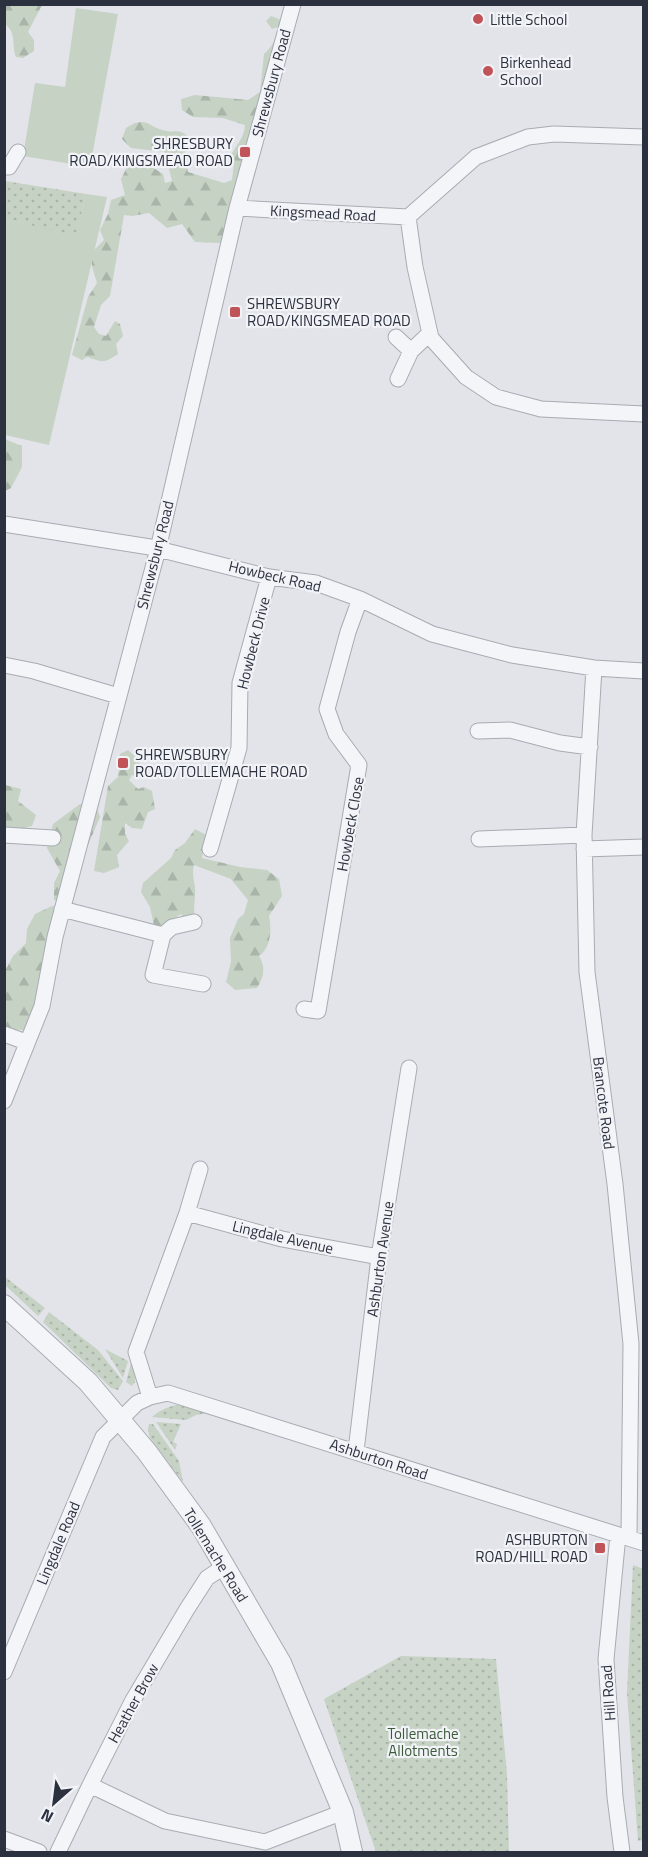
<svg xmlns="http://www.w3.org/2000/svg" width="648" height="1857" font-family="'Titillium Web',sans-serif">
  <style>
    .grass { fill: url(#grass-dots) }
    .forest { fill: url(#forest-firs) }
    .pitch { fill: #c6d2c4 }
    .lines { fill: none; stroke-linecap: round; stroke-linejoin: round }
    .minor-casing { stroke: #a8abb3; stroke-width: 17 }
    .tertiary-casing { stroke: #a8abb3; stroke-width: 22 }
    .minor { stroke: #f4f5f8; stroke-width: 15 }
    .tertiary { stroke: #f4f5f8; stroke-width: 20 }
    .poi-dot { fill: #c15459; stroke: #f1f3f7; stroke-width: 2 }
    .labels { text-anchor: middle; dominant-baseline: central; stroke-width: 4.5; stroke-linejoin: round; paint-order: stroke }
    .poi-label { font-size: 15px; fill: #2c313f; stroke: #f1f3f7; text-anchor: start }
    .street-label { font-size: 15px; fill: #2c313f; stroke: #f1f3f7 }
    .park-label { font-size: 15px; fill: #3d5a3a; stroke: #f1f3f7 }
  </style>
  <defs>
    <pattern id="grass-dots" width="8" height="8" patternUnits="userSpaceOnUse" patternTransform="scale(1.5)"><rect width="8" height="8" fill="#c6d2c4"/><path d="M2 2h.1M6 6h.1" fill="none" stroke="#aab5a9" stroke-width="1.8" stroke-linecap="round"/></pattern>
    <pattern id="forest-firs" width="22" height="20" patternUnits="userSpaceOnUse" patternTransform="scale(1.5)"><rect width="22" height="20" fill="#c6d2c4"/><path d="M5 1l3.5 6h-7zM16 11l3.5 6h-7z" fill="#aab5a9"/></pattern>
  </defs>
  <rect width="100%" height="100%" fill="#e2e4e9"/>
  <!-- grass -->
  <path class="grass" d="M 5,181 L 86,194 L 76,237 L 5,219 Z
    M 4,1276 L 45,1308 L 38,1316 L 5,1285 Z
    M 49,1312 L 98,1350 L 123,1381 L 118,1390 L 111,1388 L 43,1322 Z
    M 105,1349 L 128,1361 L 123,1378 Z
    M 131,1363 L 137,1366 L 135,1382 L 132,1386 L 126,1382 Z
    M 182,1404 L 208,1413 L 196,1415 L 186,1420 L 152,1417 C 161,1409 170,1406 182,1404 Z
    M 156,1422 L 181,1424 L 173,1442 L 177,1444 L 175,1450 Z
    M 149,1424 L 153,1424 L 179,1461 L 183,1482 L 150,1438 L 148,1430 Z
    M 633,1565 L 644,1569 L 644,1840 L 638,1841 L 627,1693 Z
    M 401,1656 L 496,1659 L 507,1774 L 509,1852 L 376,1852 L 324,1699 Z"/>
  <!-- forest -->
  <path class="forest" d="M 5,4 L 42,5 L 28,32 L 34,40 L 34,51 L 23,58 L 16,57 C 11,44 17,33 5,24 Z
    M 271,16 L 279,19 L 289,29 L 235,234 L 220,243 L 195,242 L 182,224 L 167,228 L 149,213 L 132,216 L 124,215 L 110,296 L 101,305 L 94,327 L 99,334 L 106,336 L 115,321 L 120,324 L 123,336 L 116,344 L 118,354 C 103,364 103,362 87,357 L 82,360 L 72,355 L 88,297 L 97,283 L 92,267 L 91,253 L 104,240 L 100,230 L 108,214 L 111,200 L 125,195 L 121,179 L 127,167 C 143,161 150,165 163,174 L 165,183 L 172,181 L 165,152 L 131,148 L 122,139 L 126,128 C 147,115 147,127 166,131 C 177,133 177,128 188,136 L 185,154 L 188,172 L 224,183 L 232,180 L 234,163 L 230,158 C 235,145 244,140 245,125 L 223,118 L 193,117 L 182,110 L 181,99 L 195,95 L 248,100 L 260,92 L 264,54 C 273,46 276,39 278,27 L 272,29 L 266,21 Z
    M 4,436 L 7,440 L 22,446 L 22,467 L 11,488 L 5,491 Z
    M 128,750 L 140,761 L 140,777 L 132,775 L 129,780 L 138,789 L 144,787 L 152,791 L 155,809 L 148,812 L 142,829 L 132,828 L 125,823 L 125,834 L 129,841 L 117,855 L 119,867 L 104,873 L 94,871 L 108,786 L 118,777 L 120,754 Z
    M 5,785 L 21,789 L 18,801 L 36,815 L 32,826 L 20,829 L 5,829 Z
    M 80,804 L 96,805 L 100,817 L 81,862 L 78,885 L 70,906 L 54,900 L 54,883 L 60,871 L 47,848 L 53,824 Z
    M 195,829 L 206,835 L 202,858 L 240,867 L 267,870 L 279,879 L 282,896 L 269,916 C 272,929 271,948 259,956 C 266,968 264,977 257,988 L 235,990 L 226,982 L 231,962 L 230,938 L 238,919 L 244,914 L 248,900 L 231,879 L 194,865 C 191,877 196,883 195,894 C 195,903 193,908 195,918 L 186,921 L 181,914 L 155,930 L 150,907 L 141,892 L 143,883 L 171,858 L 175,850 L 185,843 Z
    M 52,906 L 70,914 L 54,963 L 41,1020 L 23,1030 L 5,1029 L 4,973 L 13,956 L 26,943 L 27,929 L 35,914 Z"/>
  <!-- pitch -->
  <path class="pitch" d="M 76,8 L 118,14 L 90,167 L 23,156 L 35,83 L 65,87 Z
    M 86,194 L 107,197 L 49,445 L 5,435 L 5,219 L 76,236 Z"/>
  <g class="lines">
    <defs>
      <path id="minor" d="M 4,167 L 9,167 L 18,152
        M 237,208 L 408,217
        M 408,217 L 415,267 L 431,338 L 466,377 L 496,397 L 541,409 L 644,414
        M 408,217 L 476,157 L 528,137 L 554,134 L 644,137
        M 396,337 L 411,351
        M 398,379 L 411,351 L 430,333
        M 4,524 L 150,547 L 269,577 L 316,583 L 360,599 L 432,634 L 512,655 L 594,668 L 644,671
        M 4,665 L 34,671 L 118,696
        M 594,668 L 584,835 L 587,972 L 615,1184 L 631,1344 L 629,1538
        M 478,731 L 510,730 L 560,743 L 590,747
        M 4,835 L 53,838
        M 479,839 L 584,835
        M 210,849 L 239,748 L 240,683 L 269,577
        M 584,849 L 644,847
        M 62,909 L 163,935 L 153,975 L 203,984
        M 163,935 L 172,927 L 194,922
        M 304,1009 L 318,1011 L 359,765 L 336,734 L 327,709 L 348,632 L 360,599
        M 4,1034 L 26,1042
        M 4,1101 L 42,1006 L 55,937 L 158,549 L 237,208 L 293,4
        M 187,1213 L 282,1239 L 379,1257
        M 150,1397 L 136,1352 L 187,1213 L 200,1169
        M 356,1451 L 379,1257 L 409,1068
        M 618,1535 L 606,1659 L 615,1797 L 622,1852
        M 4,1672 L 103,1437 L 137,1403 L 150,1397 L 168,1393 L 644,1543
        M 90,1785 L 165,1821 L 265,1842 L 343,1812
        M 4,1839 L 39,1852
        M 58,1852 L 90,1785 L 133,1700 L 187,1609 L 207,1578 L 225,1566"/>
      <path id="tertiary" d="M 4,1305 L 88,1382 L 147,1452 L 201,1526 L 281,1663 L 343,1812 L 352,1852"/>
    </defs>
    <!-- minor casing -->
    <use href="#minor" class="minor-casing"/>
    <!-- tertiary casing -->
    <use href="#tertiary" class="tertiary-casing"/>
    <!-- minor -->
    <use href="#minor" class="minor"/>
    <!-- tertiary -->
    <use href="#tertiary" class="tertiary"/>
  </g>
  <!-- markers -->
  <g class="poi-dot">
    <circle cx="478" cy="19" r="6"/>
    <circle cx="488" cy="71" r="6"/>
    <rect x="239" y="146" width="12" height="12" rx="3"/>
    <rect x="229" y="306" width="12" height="12" rx="3"/>
    <rect x="117" y="757" width="12" height="12" rx="3"/>
    <rect x="594" y="1542" width="12" height="12" rx="3"/>
  </g>
  <g class="labels">
    <!-- poi labels -->
    <g class="poi-label">
      <text x="490" y="19">Little School</text>
      <text x="500" y="62">Birkenhead<tspan x="500" dy="17">School</tspan></text>
      <text x="233" y="143" text-anchor="end">SHRESBURY<tspan x="233" dy="17">ROAD/KINGSMEAD ROAD</tspan></text>
      <text x="247" y="303">SHREWSBURY<tspan x="247" dy="17">ROAD/KINGSMEAD ROAD</tspan></text>
      <text x="135" y="754">SHREWSBURY<tspan x="135" dy="17">ROAD/TOLLEMACHE ROAD</tspan></text>
      <text x="588" y="1539" text-anchor="end">ASHBURTON<tspan x="588" dy="17">ROAD/HILL ROAD</tspan></text>
    </g>
    <!-- street labels -->
    <g class="street-label">
      <text transform="translate(271 83) rotate(-75)">Shrewsbury Road</text>
      <text transform="translate(323 213) rotate(3)">Kingsmead Road</text>
      <text transform="translate(155 555) rotate(-76)">Shrewsbury Road</text>
      <text transform="translate(275 576) rotate(13)">Howbeck Road</text>
      <text transform="translate(253 643) rotate(-76)">Howbeck Drive</text>
      <text transform="translate(350 824) rotate(-80)">Howbeck Close</text>
      <text transform="translate(604 1103) rotate(83)">Brancote Road</text>
      <text transform="translate(283 1237) rotate(13)">Lingdale Avenue</text>
      <text transform="translate(380 1259) rotate(-82)">Ashburton Avenue</text>
      <text transform="translate(379 1459) rotate(18)">Ashburton Road</text>
      <text transform="translate(58 1543) rotate(-67)">Lingdale Road</text>
      <text transform="translate(216 1555) rotate(58)">Tollemache Road</text>
      <text transform="translate(608 1693) rotate(-94)">Hill Road</text>
      <text transform="translate(133 1703) rotate(-61)">Heather Brow</text>
    </g>
    <!-- park labels -->
    <g class="park-label">
      <text x="423" y="1733">Tollemache<tspan x="423" dy="17">Allotments</tspan></text>
    </g>
  </g>
  <!-- border -->
  <rect width="648" height="1857" fill="none" stroke="#2c313f" stroke-width="12"/>
  <!-- north arrow -->
  <g transform="translate(54 1803) rotate(208)" stroke="#f1f3f7" stroke-width="4.5" paint-order="stroke">
  <path d="M0-4.5L10 22L0 15L-10 22Z" fill="#2c313f"/>
  <text y="-9" font-size="16" font-weight="bold" text-anchor="middle" fill="#2c313f">N</text>
  </g>
</svg>
